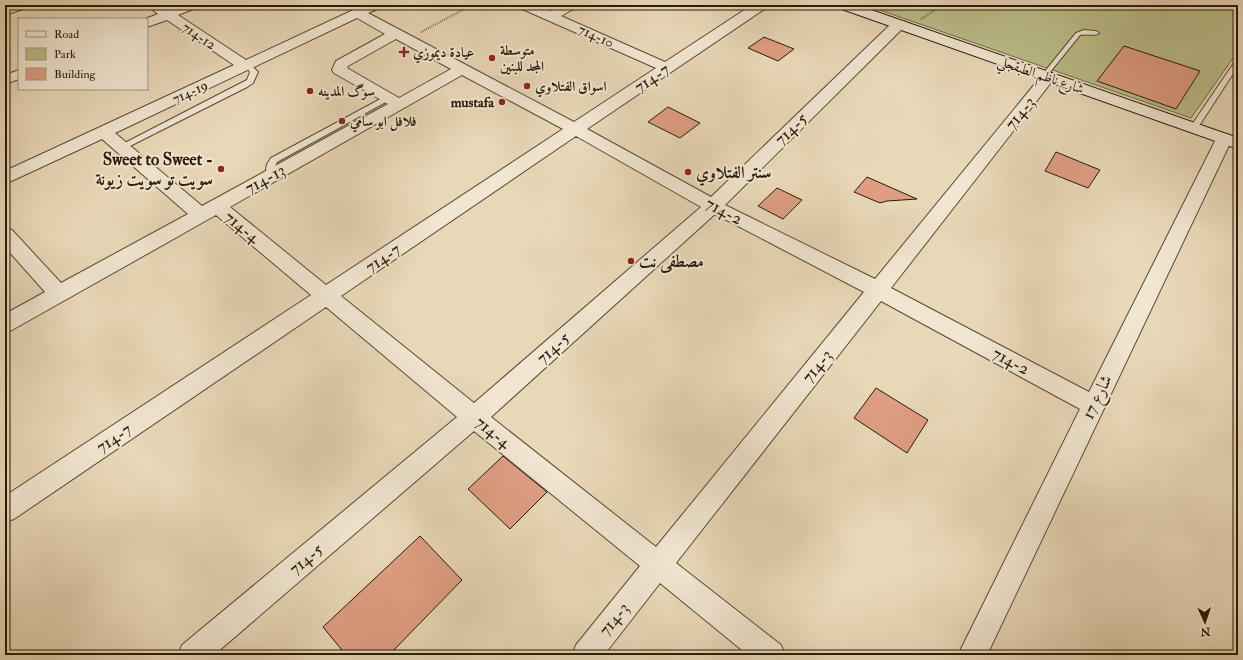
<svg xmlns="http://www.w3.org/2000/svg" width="1243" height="660" font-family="'IM FELL Double Pica',Amiri,serif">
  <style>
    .green { fill: #bbbe8b; stroke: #726c4a }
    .building { fill: #df9e84; stroke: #291b08 }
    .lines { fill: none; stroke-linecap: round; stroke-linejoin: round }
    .lane-casing { stroke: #594a34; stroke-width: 2 }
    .street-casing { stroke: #594a34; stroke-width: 2 }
    .secondary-casing { stroke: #291b08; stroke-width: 2 }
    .path { stroke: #291b08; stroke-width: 2; stroke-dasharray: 0.5 1.5; stroke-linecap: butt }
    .lane { fill: #f1e6d1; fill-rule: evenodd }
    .street { fill: #f1e6d1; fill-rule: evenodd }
    .secondary { fill: #f1e6d1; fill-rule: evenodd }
    .poi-dot { fill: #8f2418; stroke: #f1e6d1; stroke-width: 1.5 }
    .labels { text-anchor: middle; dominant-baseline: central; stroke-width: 4; stroke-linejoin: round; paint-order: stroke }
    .far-street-label { font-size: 14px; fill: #291b08; stroke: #f1e6d1 }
    .far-poi-label { font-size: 14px; font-weight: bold; fill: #291b08; stroke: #f1e6d1; text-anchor: start }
    .street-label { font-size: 17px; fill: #291b08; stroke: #f1e6d1 }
    .poi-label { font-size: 17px; font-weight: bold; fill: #291b08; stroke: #f1e6d1; text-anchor: start }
  </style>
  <rect width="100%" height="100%" fill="#e9d8b8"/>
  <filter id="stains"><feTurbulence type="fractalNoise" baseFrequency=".005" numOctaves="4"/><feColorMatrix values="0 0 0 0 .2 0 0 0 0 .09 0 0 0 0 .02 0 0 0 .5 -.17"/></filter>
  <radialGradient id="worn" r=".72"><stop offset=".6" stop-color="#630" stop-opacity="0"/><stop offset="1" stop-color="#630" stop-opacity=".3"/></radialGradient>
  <!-- green -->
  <path class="green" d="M 865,5 L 1238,5 L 1238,51 L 1191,118 Z"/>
  <!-- building -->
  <path class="building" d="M 764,37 L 794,49 L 778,61 L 748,48 Z
    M 1124,46 L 1200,71 L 1176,109 L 1097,81 Z
    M 668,107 L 700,123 L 680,138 L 648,122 Z
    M 1056,152 L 1100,170 L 1088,188 L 1045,171 Z
    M 867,177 L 917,199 L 887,201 L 880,203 L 854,192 Z
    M 777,188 L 802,200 L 783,219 L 758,206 Z
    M 876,388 L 928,420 L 907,453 L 854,418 Z
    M 503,456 L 547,492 L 510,529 L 468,489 Z
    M 420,536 L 462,580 L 389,655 L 346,655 L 323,627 Z"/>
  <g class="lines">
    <defs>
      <path id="lane" d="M 1084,30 L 1096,31 L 1099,33 C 1095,37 1086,33 1080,35 L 1046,77 L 1042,77 L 1042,75 L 1076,33 Z
        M 1238,59 L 1238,66 L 1197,129 L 1193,131 L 1190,131 L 1189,129 L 1236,60 Z
        M 248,63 L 250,64 L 258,72 L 253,83 L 247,87 L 124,149 L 118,149 L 117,147 L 241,83 L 247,80 L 250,72 L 245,65 Z
        M 386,96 L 392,96 L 393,98 L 277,162 L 274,169 L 278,174 L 277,176 L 271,176 L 266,170 L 267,164 L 271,158 Z"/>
      <path id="street" d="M 9,5 L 28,5 L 26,8 L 5,15 L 5,6 Z
        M 147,5 L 163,5 L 169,9 L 179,5 L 198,5 L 196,8 L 178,15 L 246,60 L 364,5 L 382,5 L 380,8 L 368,13 L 574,122 L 656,68 L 520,8 L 518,5 L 536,5 L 550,11 L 561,5 L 577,5 L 575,8 L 561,16 L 665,62 L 752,5 L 768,5 L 766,8 L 587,129 L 711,197 L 894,21 L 904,21 L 906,24 L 904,27 L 725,205 L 875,279 L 1043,74 L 1048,73 L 1053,74 L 1055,77 L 1053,80 L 891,288 L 1089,392 L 1216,139 L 1218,135 L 1224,134 L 1230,135 L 1232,139 L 987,655 L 958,655 L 1080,409 L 881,301 L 676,563 L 781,645 L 785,655 L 748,655 L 660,583 L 604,655 L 572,655 L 576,645 L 640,566 L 474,431 L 214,655 L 178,655 L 182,645 L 457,417 L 326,307 L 14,519 L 5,522 L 5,496 L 311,295 L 216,215 L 12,330 L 5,332 L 5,314 L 45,292 L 5,247 L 5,228 L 12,230 L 61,283 L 188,214 L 102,139 L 5,184 L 5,171 L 234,65 L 167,20 L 147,27 L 147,19 L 145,19 L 158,14 ZM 357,18 L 385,34 L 336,61 L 332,70 L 334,73 L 388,104 L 202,206 L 115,133 ZM 396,39 L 451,69 L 399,98 L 347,68 L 348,66 ZM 462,75 L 563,129 L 326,285 L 230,207 ZM 576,136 L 701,207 L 474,403 L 341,296 ZM 715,214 L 864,292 L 656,547 L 491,417 Z
        M 19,70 L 19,79 L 5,84 L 5,75 Z"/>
      <path id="secondary" d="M 837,5 L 857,5 L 1238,138 L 1238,149 L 839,8 Z"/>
    </defs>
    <!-- lane casing -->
    <use href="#lane" class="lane-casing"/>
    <!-- street casing -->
    <use href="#street" class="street-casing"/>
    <!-- secondary casing -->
    <use href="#secondary" class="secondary-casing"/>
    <!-- path -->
    <path class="path" d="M 921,19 L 943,5
      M 421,32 L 472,5"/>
    <!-- lane -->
    <use href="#lane" class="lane"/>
    <!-- street -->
    <use href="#street" class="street"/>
    <!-- secondary -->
    <use href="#secondary" class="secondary"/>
  </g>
  <!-- markers -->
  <g class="poi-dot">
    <path d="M402 46h4v4h4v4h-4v4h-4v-4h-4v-4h4z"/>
    <circle cx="492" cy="58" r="4"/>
    <circle cx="527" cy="86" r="4"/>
    <circle cx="310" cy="91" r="4"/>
    <circle cx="502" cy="102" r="4"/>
    <circle cx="342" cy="121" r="4"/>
    <circle cx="221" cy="169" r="4"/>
    <circle cx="688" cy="172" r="4"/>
    <circle cx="631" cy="261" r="4"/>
  </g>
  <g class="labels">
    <!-- far-street labels -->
    <g class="far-street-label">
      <text transform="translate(199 36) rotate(34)">714-12</text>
      <text transform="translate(596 36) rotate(24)">714-10</text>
      <text transform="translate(1041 75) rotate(19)">شارع ناظم الطبقجلي</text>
      <text transform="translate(190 92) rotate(-25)">714-19</text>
    </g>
    <!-- far-poi labels -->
    <g class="far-poi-label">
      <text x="500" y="50">متوسطة<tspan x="500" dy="16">المجد للبنين</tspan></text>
      <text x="413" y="52">عيادة ديموزي</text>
      <text x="535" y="86">اسواق الفتلاوي</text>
      <text x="318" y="91">سوگ المدينه</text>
      <text x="494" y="102" text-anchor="end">mustafa</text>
      <text x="350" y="121">فلافل ابو سامي</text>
    </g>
    <!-- street labels -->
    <g class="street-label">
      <text transform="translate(652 78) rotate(-34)">714-7</text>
      <text transform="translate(1020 113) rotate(-51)">714-3</text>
      <text transform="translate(791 129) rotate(-44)">714-5</text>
      <text transform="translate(265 179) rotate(-29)">714-13</text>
      <text transform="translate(724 211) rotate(28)">714-2</text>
      <text transform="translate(242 227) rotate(39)">714-4</text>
      <text transform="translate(383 258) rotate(-34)">714-7</text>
      <text transform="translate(553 348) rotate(-42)">714-5</text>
      <text transform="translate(1011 361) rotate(28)">714-2</text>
      <text transform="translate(817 366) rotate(-51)">714-3</text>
      <text transform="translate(1097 397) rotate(-64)">شارع 17</text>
      <text transform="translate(493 432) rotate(39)">714-4</text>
      <text transform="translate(114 438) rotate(-34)">714-7</text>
      <text transform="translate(306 559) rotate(-40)">714-5</text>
      <text transform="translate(614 619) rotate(-51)">714-3</text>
    </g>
    <!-- poi labels -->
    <g class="poi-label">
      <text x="213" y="159" text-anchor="end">Sweet to Sweet -<tspan x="213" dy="20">سويت تو سويت زيونة</tspan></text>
      <text x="696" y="172">سنتر الفتلاوي</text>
      <text x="639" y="261">مصطفى نت</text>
    </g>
  </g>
  <!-- margin -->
  <rect width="1243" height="660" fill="none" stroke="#e9d8b8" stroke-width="20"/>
  <rect x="6" y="6" width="1231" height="648" fill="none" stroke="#291b08" stroke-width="2"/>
  <rect x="10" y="10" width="1223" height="640" fill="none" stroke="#291b08"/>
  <!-- legend -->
  <rect x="18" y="18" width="130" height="72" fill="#f1e6d1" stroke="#a19581"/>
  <rect x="26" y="31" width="20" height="6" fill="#f1e6d1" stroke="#a19581"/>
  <text x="54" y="38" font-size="12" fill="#291b08">Road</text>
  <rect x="26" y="48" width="20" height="12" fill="#bbbe8b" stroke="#a19581"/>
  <text x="54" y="58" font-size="12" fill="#291b08">Park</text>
  <rect x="26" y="68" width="20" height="12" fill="#df9e84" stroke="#a19581"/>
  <text x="54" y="78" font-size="12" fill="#291b08">Building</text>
  <!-- north arrow -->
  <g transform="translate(1205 622) rotate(177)" stroke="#f1e6d1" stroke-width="3" paint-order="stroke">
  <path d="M0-3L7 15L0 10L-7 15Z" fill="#291b08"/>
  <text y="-6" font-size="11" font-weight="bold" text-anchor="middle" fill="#291b08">N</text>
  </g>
  <rect width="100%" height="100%" filter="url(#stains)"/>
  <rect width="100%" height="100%" fill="url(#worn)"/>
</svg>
